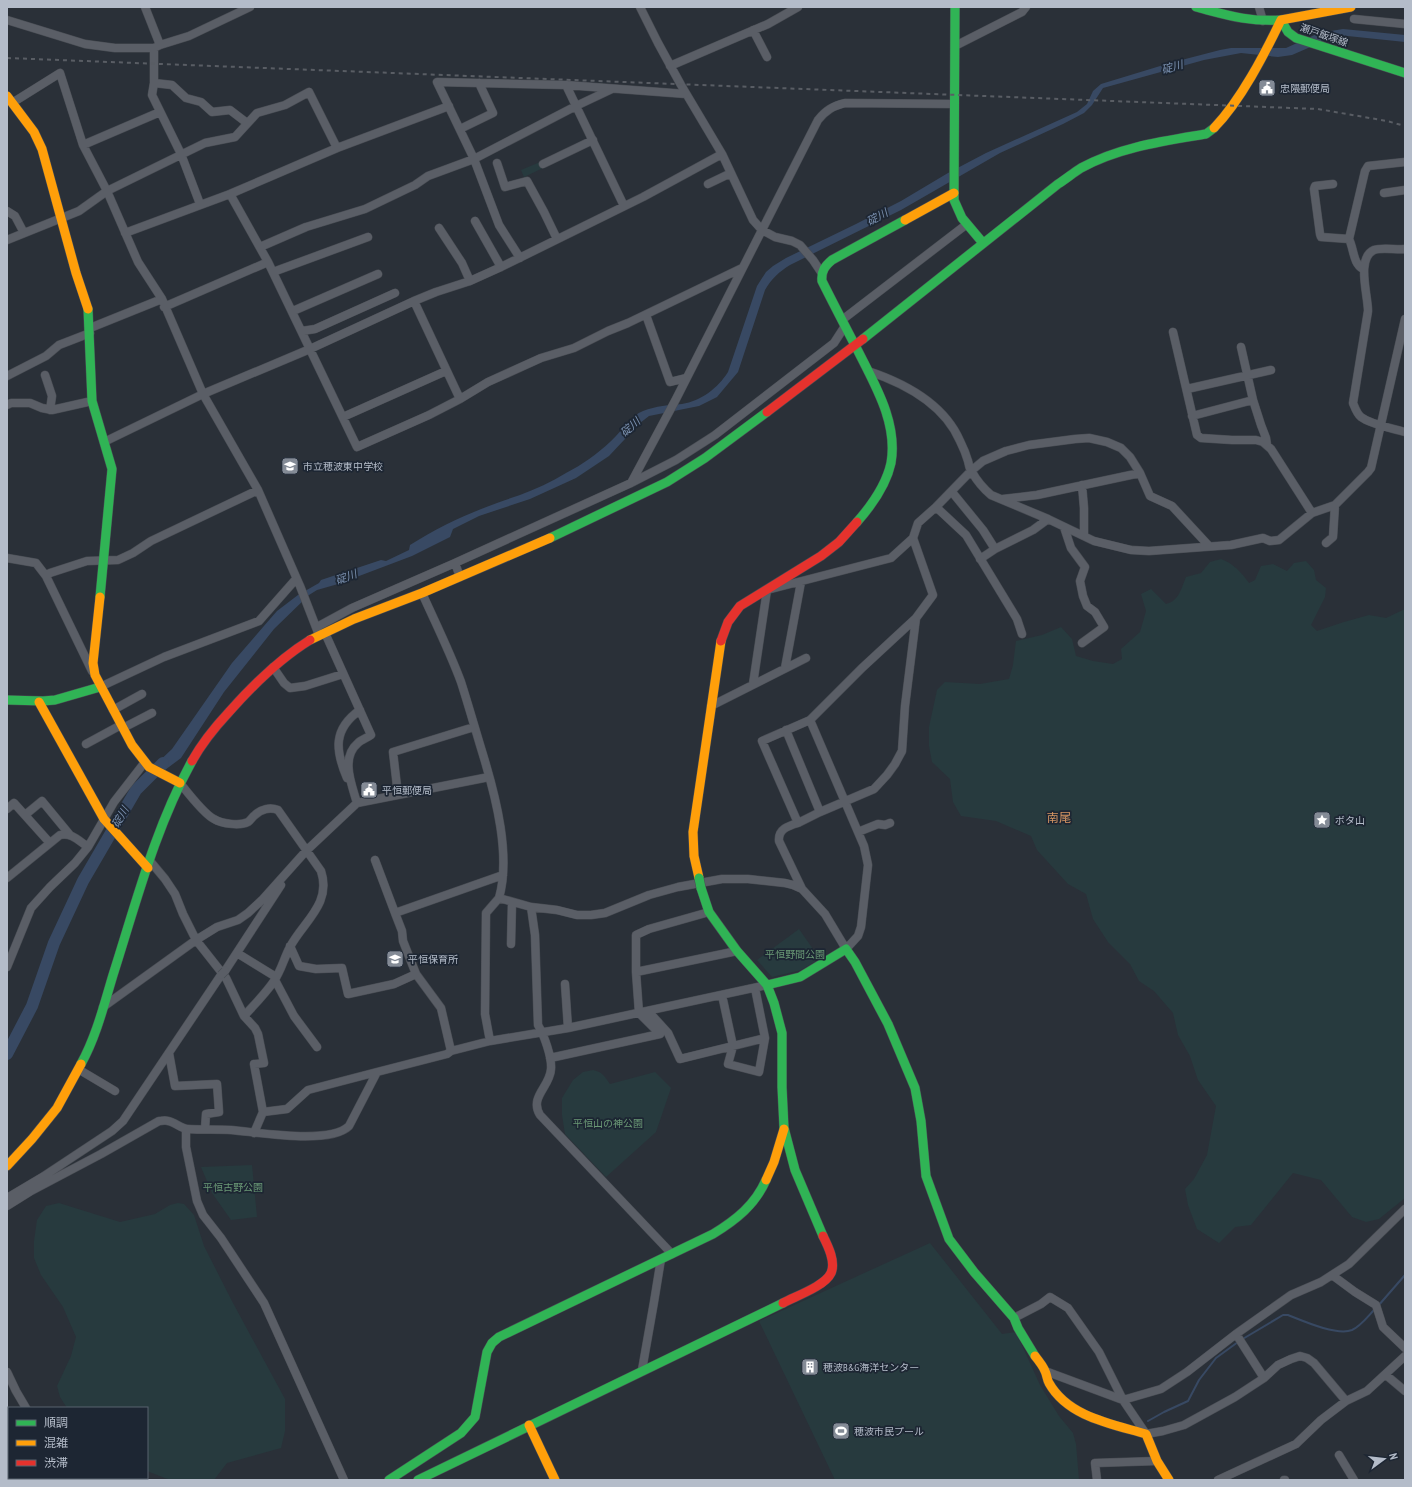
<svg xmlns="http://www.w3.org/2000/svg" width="1412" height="1487" font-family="'PT Sans Narrow','Noto Sans JP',sans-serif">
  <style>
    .green { fill: #273a3e }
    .water { fill: #384963 }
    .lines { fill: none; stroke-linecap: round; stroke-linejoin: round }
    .stream { stroke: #384963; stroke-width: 2 }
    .river { stroke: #384963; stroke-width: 12 }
    .street-casing { stroke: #484c53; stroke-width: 9 }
    .fast-casing { stroke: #484c53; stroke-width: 10 }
    .slow-casing { stroke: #484c53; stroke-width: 10 }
    .jam-casing { stroke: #484c53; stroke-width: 10 }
    .street { stroke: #5a5e66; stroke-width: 8 }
    .fast { stroke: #30b455; stroke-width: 9 }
    .slow { stroke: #ff9f0a; stroke-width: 9 }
    .jam { stroke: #e5322d; stroke-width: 9 }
    .rail { stroke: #595d64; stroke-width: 2; stroke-dasharray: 4 4; stroke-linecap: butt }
    .street-bridge-casing { stroke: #484c53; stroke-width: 9; stroke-linecap: butt }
    .fast-bridge-casing { stroke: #484c53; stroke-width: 10; stroke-linecap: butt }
    .street-bridge { stroke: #5a5e66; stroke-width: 8 }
    .fast-bridge { stroke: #30b455; stroke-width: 9 }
    .labels { text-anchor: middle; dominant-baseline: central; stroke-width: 3.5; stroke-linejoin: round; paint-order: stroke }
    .street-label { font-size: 10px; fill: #b4bcc9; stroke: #1d2633 }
    .poi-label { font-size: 10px; fill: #b4bcc9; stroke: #1d2633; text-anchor: start }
    .park-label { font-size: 10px; fill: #6b9a76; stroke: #1d2633 }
    .water-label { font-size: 11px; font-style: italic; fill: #7c92b1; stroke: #1d2633 }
    .quarter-label { font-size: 12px; fill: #d59563; stroke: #1d2633 }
  </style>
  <rect width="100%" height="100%" fill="#2a3038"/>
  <!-- green -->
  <path class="green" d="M 540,162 L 543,168 L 524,177 L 521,170 Z
    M 1221,559 C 1234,564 1241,572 1249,583 L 1255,580 L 1261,566 L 1273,564 L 1287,571 L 1294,563 L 1306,561 L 1314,570 L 1316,580 L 1326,588 L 1325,597 L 1311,625 L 1317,631 L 1344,622 L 1369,615 L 1386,618 L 1405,609 L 1405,1198 L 1379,1219 L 1366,1222 L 1352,1217 L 1321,1180 L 1293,1173 L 1251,1225 L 1235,1227 L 1219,1243 L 1197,1229 L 1188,1205 L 1185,1189 L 1194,1179 L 1207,1155 L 1216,1106 L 1198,1080 L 1190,1056 L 1178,1035 L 1173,1013 L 1154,991 L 1139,981 L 1130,964 L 1108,942 L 1093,919 L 1086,894 L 1068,884 L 1037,850 L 1031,836 L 996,821 L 961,816 L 953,802 L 950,779 L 932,762 L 929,746 L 929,727 L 937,690 L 945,682 L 980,684 L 1009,679 L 1013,665 L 1016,641 L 1042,635 L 1061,627 L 1072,639 L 1076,656 L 1093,661 L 1113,664 L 1122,659 L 1121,649 L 1140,632 L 1146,611 L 1141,594 L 1151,589 L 1166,604 C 1179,601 1181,589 1186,577 L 1201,573 L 1210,562 Z
    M 799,929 L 820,959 L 801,970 L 772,977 L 757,960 Z
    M 593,1070 C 603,1072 605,1077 610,1084 L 655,1072 L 671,1088 L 656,1132 L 606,1177 L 565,1134 L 562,1115 L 562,1098 L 573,1080 L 583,1072 Z
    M 252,1165 L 257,1217 L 231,1220 L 212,1193 L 201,1167 Z
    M 59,1203 L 120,1222 L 155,1214 L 170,1205 L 178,1203 L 184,1204 L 194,1215 L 204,1246 L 233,1303 L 285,1399 L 285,1431 L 281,1448 L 227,1463 L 214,1480 L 170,1480 L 147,1471 L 147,1408 L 67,1408 L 60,1397 L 57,1386 L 71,1356 L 76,1337 L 63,1307 L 41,1275 L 34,1258 L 34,1241 L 37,1220 L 46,1206 Z
    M 930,1243 L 1002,1334 L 1016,1332 L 1040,1385 L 1059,1416 L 1073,1433 L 1076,1444 L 1079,1480 L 835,1480 L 759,1321 Z"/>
  <!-- water -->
  <path class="water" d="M 1343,29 L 1405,35 L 1405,42 L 1338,35 L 1292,55 L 1278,57 L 1241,53 L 1204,60 L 1103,88 L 1092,105 L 1084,113 L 1063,124 L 1000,153 L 901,210 L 790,265 C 779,272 772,278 765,290 L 738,372 L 717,397 L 699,406 L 649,416 L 640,423 L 609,456 L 576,478 L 530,499 L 479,516 L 453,529 L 450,537 L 412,556 L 338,584 L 317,590 L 309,595 L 274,629 L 224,692 L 181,758 L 161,773 L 152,768 L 172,749 L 232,663 L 270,619 L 277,611 L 298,595 L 319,583 L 321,580 L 381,560 L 386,561 L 409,550 L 410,545 C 437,528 466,514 497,503 C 504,500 512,498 520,495 C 536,489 551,482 566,473 C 582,465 597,454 610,442 C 620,433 632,415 643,411 C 656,406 669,405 682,404 C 701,401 718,388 728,372 L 757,286 L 766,272 L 773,266 L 786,258 L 856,224 L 901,201 L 948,173 L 986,153 L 1077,112 L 1087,104 L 1093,91 L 1101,84 L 1170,63 L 1220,50 L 1231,48 L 1286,48 L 1319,33 Z"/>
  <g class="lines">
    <!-- stream -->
    <path class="stream" d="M 1378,1306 L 1405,1275
      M 1241,1340 L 1283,1315 L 1288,1315 C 1303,1321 1337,1336 1352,1330 C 1361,1326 1368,1316 1375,1309
      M 1148,1421 L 1164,1412 L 1188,1401 L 1199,1380 L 1216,1358 L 1238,1342"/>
    <!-- river -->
    <path class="river" d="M 7,1054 L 32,1006 L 54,943 L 83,881 L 136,790 L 163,763"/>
    <defs>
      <path id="street" d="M 145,7 L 160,45
        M 640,7 L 658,43 L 681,85 L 722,154 L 753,220 L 762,230 L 775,237 L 792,241 L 800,245 L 813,260 L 821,272
        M 1259,7 L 1263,21
        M 1354,19 L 1405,24
        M 7,20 L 85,44 L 115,48 L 154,48 L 160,45 L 189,36 L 250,7
        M 753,30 L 767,57
        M 955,46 L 1022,12 L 1026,7
        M 154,48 L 154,83 L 152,95 L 181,154 L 200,204
        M 670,66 L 768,24 L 798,7
        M 154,83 L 172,85 L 186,98 L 201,102 L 212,112 L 230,110 L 247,123
        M 566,85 L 624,206
        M 12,103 L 60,73 L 83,145 L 107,191 L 138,262 L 162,299 L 203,394 L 258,490 L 300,586 L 319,635
        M 460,129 L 493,113 L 479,83
        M 83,145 L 160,112
        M 497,163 L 505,187 L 527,181 L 544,212 L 557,239
        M 543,164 L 593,140
        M 708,184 L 731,173
        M 1333,184 L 1315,186 L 1314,189 L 1320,234 L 1321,237 L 1349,239 C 1354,249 1353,264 1363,269
        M 1384,193 L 1405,190
        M 230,194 L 268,262 L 357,447 L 429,415 L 460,399
        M 7,211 L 15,216 L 24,233
        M 475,221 L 501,267
        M 439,228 L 462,263 L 470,281
        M 125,233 L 230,194 L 337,148 L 449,106
        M 1349,239 L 1365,171 L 1368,166 L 1405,162
        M 7,240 L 79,211 L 107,191 L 205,143 L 235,137 L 257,113 L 285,105 L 309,92 L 337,148
        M 260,247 L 306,227 L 365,209 L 415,185 L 428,176 L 474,159 L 576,106 L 612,89
        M 1405,249 C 1397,250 1381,247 1374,250 C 1356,258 1368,295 1368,311 L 1353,403 C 1355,408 1357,414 1361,417 C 1372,425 1392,428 1405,432
        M 520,258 L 499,225 L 474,159 L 437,82 L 566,85 L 686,94
        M 273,272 L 368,237
        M 414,301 L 460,399 L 488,382 L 541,358 L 574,348 L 608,331 L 628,323 L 742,268
        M 164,307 L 268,262
        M 293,311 L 378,274
        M 646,315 L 670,382 L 686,378
        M 842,320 L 967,224
        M 90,328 L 162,299
        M 302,331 L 315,329 L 395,293
        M 1173,332 L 1197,435 L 1201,438 L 1232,440 L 1256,440 L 1263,442 L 1271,449 L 1312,513
        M 868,371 C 904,383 944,404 960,441 C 963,447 966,454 968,461 C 969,464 969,469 972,472 C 977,481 984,489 991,495 L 1048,519 L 1094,541 L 1131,550 L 1149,551 L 1231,545 L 1263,538 L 1270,541 L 1279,540 L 1312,513 L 1335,505 L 1368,472 L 1371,468 L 1405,319
        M 45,375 L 52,396 L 50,410
        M 7,376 L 46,356 L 59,345 L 90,333
        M 1187,389 L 1271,370
        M 1253,400 L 1261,425 L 1266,438 L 1267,445
        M 7,405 L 11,403 L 30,403 L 42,408 L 52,410 L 92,401
        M 1192,416 L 1253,400 L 1241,347
        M 343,417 L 446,371
        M 104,442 L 203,394 L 310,349 L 414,301 L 436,292 L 470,281 L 501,267 L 643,197 L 722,154
        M 631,483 L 676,460 L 715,435 L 834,343 L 845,326
        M 1082,485 L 1084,508 L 1084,536
        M 952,492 L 983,530 L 995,549 L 980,559
        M 1003,499 L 1037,495 L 1140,473 L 1150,496 L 1172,506 L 1209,546
        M 936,507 L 966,535 L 1017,619 L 1022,634
        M 1064,527 L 1071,548 L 1085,567 L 1080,581 L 1083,596 L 1087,606 L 1095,612 L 1104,627 L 1082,643
        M 1326,543 L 1333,537 L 1335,505
        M 995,549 L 1033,530 L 1048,519
        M 7,558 L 36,563 L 46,576 L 92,671
        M 46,576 L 50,573 L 87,561 L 118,560 L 133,553 L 151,541 L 258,490
        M 460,577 L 455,563 L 631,483 L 676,399 L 818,120 C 826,110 833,106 845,103 L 954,104
        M 422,593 C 435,622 450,652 461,682 C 469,707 476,732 484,758 C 496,798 511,856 499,898 L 531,907 L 557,910 L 577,915 L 591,915 L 605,913 L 649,895 L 678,887 L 722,879 L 748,879 L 785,883 L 793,885 L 802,889 L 825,914 L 846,949 L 858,936 L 861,927 L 868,865 L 864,846 L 810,720 L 862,668 L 916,618 L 933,595 L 913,538
        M 317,627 L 352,608 L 455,563
        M 325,633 L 371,735 C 367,738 361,740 358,743 C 340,758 352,785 357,803
        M 273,667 L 284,683 L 290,688 L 305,686 L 343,674
        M 785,668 L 801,582
        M 753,684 L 767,590 L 891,558 L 913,538 L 918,523 L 936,507 L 971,471 L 983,461 L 1006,451 L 1029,445 L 1075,439 L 1089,438 L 1107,442 L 1121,448 L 1130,457 L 1140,473
        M 100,687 L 164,657 L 259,621 L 296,579
        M 711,706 L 806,658
        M 113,710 L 142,694
        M 810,720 L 762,741 L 798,823 L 820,812
        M 123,728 L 152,713
        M 786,730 L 820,812 L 874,789 L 887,775 L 895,764 L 902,751 L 905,706 L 916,618
        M 86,744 L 121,725
        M 347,778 C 335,750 333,729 360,710
        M 398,795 L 393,752 L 474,727
        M 7,809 L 14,803 L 49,842
        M 25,815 L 42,801 L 70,835
        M 798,823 C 788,826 778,829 779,841 L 802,889
        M 858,832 L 878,824 L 885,825 L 890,823
        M 375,860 L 395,913
        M 150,861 L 165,879 L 175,894 L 183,914 L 196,940 L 226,978 L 244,1016 C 254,1005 266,993 274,981 C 281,971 284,958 290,947 C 303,922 332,904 321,871 L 278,810 C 270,807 261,809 255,815 C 252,817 251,820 248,822 C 240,826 222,824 214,819 C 204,814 188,793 180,783
        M 7,878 L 60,835 C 71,832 79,841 88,847
        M 531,907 L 535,935 L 538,1025 C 544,1035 552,1057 551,1069 C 550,1087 529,1097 540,1115 L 672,1254
        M 511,944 L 512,902
        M 290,946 L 299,966 L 316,969 L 342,968 L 348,994 L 394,984 L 416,974
        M 237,953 L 276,977
        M 7,967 L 31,908 L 50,887 L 75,863 L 88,847 L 114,802 L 145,762
        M 225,971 L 281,885
        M 636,972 L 737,951
        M 275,980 L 294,1016 L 317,1047
        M 565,984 L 568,1028
        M 722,995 L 733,1046 L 728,1064 L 759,1072 L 765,1038 L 755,988
        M 103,1007 L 196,940 L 217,927 L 238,920 L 248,913 L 263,899 L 306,851 L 357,803 L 489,777
        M 648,1011 L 668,1033 L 680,1059 L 765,1038
        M 244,1016 L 255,1028 L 258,1034 L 264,1063 L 254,1064 L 263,1112 L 287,1109 L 308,1090 L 377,1072
        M 490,1041 L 485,1014 L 486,913 L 499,898
        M 451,1051 L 441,1008 L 416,974 L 403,941 L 402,931 L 395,913 L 503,875
        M 169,1053 L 175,1086 L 217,1084 L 219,1112 L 206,1114 L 205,1129
        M 550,1058 L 660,1034 L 639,1013 L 636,972 L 636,935 L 649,929 L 709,912
        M 78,1069 L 115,1091
        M 186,1129 L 186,1147 L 197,1201 L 203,1215 L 221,1238 L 264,1303 L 344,1480
        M 254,1133 L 263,1112
        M 7,1198 L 44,1176 L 112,1131 L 123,1121 L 221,975
        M 7,1206 L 31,1191 L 101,1154 L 159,1121 C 162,1121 165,1120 168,1121 C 175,1122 181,1129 188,1129 C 202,1130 217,1129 231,1130 C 257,1132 330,1145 349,1126 L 377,1072 L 447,1054 L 451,1051 L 490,1041 L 568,1028 L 767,985
        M 1332,1275 L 1355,1292 L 1376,1305 L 1383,1327 L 1405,1348
        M 1014,1318 L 1041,1304 L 1050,1297 L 1068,1308 L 1099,1352 L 1123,1400 L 1146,1434 L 1163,1431 L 1184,1425 L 1235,1397 L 1264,1378 L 1278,1365 L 1291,1359 L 1300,1356 L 1307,1358 L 1314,1363 L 1346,1401
        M 1236,1334 L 1264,1378
        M 642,1370 L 654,1302 L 661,1259
        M 1045,1371 L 1123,1400 L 1161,1389 L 1187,1372 L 1236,1334 L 1291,1295 L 1321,1282 L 1349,1264 L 1405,1209
        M 7,1372 L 16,1391 L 26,1408
        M 1386,1375 L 1405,1391
        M 1339,1455 L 1354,1480
        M 98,1478 L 100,1480
        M 126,1478 L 132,1480
        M 1097,1480 L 1095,1463 L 1157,1461
        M 1218,1480 L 1296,1444 L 1321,1420 L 1346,1401 L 1367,1391 L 1405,1356
        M 1284,1480 L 1285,1480"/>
      <path id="fast" d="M 955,7 L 954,200 L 962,218 L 983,243
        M 1196,7 C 1227,15 1248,22 1281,20 L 1288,32 L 1296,38 L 1405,73
        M 88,309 L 92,401 L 112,469 L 100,597
        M 863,339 L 1058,184 C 1066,179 1073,173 1081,168 C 1119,147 1164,141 1206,134 L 1214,128
        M 857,522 C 872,505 886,486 891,463 C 898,423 875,385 858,351 C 846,328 834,305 822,281 C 821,271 825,266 832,260 L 905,220
        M 550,538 L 667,482 L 705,458 L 767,412
        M 7,700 L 43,701 L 55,700 L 100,687
        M 701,888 L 709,912 L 737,951 L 767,985 L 774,1003 L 782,1033 L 782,1087 L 784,1128 L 795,1170 L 823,1236
        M 767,985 L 800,977 L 846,949 L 855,962 L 888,1024 L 915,1088 L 921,1121 L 926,1176 L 949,1239 L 974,1272 L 1014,1318 L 1018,1328 L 1035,1356
        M 81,1064 C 96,1037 104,1005 113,975 C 136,903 155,828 192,761
        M 389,1480 L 461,1433 L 475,1417 L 487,1352 L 492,1343 L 499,1337 L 713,1234 C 736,1220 755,1205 766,1180
        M 418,1480 L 783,1303"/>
      <path id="slow" d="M 7,96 L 34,132 L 42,149 L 76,273 L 88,309
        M 1214,128 C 1241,100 1264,55 1281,20 L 1351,7
        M 905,220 L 954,193
        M 100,597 L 93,663 L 95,675 L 132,745 L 149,767 L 180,783
        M 310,640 L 354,619 L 422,593 L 550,538
        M 39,702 L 104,819 L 148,868
        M 699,878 L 694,856 L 693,832 L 721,641
        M 7,1166 L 32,1139 L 57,1108 L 81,1064
        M 766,1180 L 774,1162 L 784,1129
        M 1035,1356 C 1039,1361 1043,1366 1045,1371 C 1047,1375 1047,1380 1049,1383 C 1068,1417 1112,1424 1146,1434 L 1157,1461 L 1169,1480
        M 529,1425 L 555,1480"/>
      <path id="jam" d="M 767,412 L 863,339
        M 721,641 L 728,622 L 740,606 L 821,556 L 839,542 L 857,522
        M 192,761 C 202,743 215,727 229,712 C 253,685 279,659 310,640
        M 783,1303 C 796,1296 825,1286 831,1273 C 836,1262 828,1246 823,1236"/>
    </defs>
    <!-- street casing -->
    <use href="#street" class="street-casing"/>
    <!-- fast casing -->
    <use href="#fast" class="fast-casing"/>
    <!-- slow casing -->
    <use href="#slow" class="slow-casing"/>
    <!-- jam casing -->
    <use href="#jam" class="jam-casing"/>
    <!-- street -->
    <use href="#street" class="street"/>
    <!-- fast -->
    <use href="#fast" class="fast"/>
    <!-- slow -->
    <use href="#slow" class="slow"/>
    <!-- jam -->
    <use href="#jam" class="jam"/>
    <!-- rail -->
    <path class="rail" d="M 7,58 L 1318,109 L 1387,121 L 1405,126"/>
    <defs>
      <path id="street-bridge" d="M 221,975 L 225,971"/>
      <path id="fast-bridge" d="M 699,878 L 701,888"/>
    </defs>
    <!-- street-bridge casing -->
    <use href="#street-bridge" class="street-bridge-casing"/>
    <!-- fast-bridge casing -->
    <use href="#fast-bridge" class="fast-bridge-casing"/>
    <!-- street-bridge -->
    <use href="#street-bridge" class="street-bridge"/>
    <!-- fast-bridge -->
    <use href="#fast-bridge" class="fast-bridge"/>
  </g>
  <!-- icons -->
  <defs>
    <symbol id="civic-square" viewBox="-11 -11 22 22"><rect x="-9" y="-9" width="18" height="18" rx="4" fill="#848b96" stroke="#1d2633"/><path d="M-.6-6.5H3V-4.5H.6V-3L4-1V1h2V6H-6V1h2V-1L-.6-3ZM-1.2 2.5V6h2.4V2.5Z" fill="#fff"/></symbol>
    <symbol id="school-square" viewBox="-11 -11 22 22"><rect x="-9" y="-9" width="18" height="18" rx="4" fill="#848b96" stroke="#1d2633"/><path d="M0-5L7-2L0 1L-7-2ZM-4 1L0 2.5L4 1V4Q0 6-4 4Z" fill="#fff"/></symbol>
    <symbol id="sight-square" viewBox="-11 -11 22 22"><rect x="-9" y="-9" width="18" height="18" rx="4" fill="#848b96" stroke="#1d2633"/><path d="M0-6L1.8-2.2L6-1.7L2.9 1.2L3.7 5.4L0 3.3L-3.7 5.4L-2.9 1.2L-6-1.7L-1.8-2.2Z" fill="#fff"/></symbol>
    <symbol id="building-square" viewBox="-11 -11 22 22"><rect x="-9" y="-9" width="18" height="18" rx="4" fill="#848b96" stroke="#1d2633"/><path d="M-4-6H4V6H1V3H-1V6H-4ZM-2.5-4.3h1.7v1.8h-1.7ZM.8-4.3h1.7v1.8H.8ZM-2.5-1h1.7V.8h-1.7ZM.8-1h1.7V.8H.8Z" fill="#fff"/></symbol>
    <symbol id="stadium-square" viewBox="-11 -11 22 22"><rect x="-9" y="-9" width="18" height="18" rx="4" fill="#848b96" stroke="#1d2633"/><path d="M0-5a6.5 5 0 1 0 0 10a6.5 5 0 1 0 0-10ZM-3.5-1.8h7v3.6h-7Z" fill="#fff"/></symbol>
  </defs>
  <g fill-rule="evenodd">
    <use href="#civic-square" x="1257" y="78" width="20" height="20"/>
    <use href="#school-square" x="280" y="456" width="20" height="20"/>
    <use href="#civic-square" x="359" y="780" width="20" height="20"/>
    <use href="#sight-square" x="1312" y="810" width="20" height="20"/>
    <use href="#school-square" x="385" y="949" width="20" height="20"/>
    <use href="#building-square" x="800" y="1357" width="20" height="20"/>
    <use href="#stadium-square" x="831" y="1421" width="20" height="20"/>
  </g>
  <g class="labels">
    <!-- street labels -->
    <g class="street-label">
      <text transform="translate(1324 35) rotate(19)">瀬戸飯塚線</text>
    </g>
    <!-- poi labels -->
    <g class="poi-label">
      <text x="1280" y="88">忠隈郵便局</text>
      <text x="303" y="466">市立穂波東中学校</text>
      <text x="382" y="790">平恒郵便局</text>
      <text x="1335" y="820">ボタ山</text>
      <text x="408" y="959">平恒保育所</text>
      <text x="823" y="1367">穂波B&amp;G海洋センター</text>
      <text x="854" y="1431">穂波市民プール</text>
    </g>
    <!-- park labels -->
    <g class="park-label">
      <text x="795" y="954">平恒野間公園</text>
      <text x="608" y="1123">平恒山の神公園</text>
      <text x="233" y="1187">平恒古野公園</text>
    </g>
    <!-- water labels -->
    <g class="water-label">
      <text transform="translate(1172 67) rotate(-15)">碇川</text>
      <text transform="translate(877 217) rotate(-29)">碇川</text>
      <text transform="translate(630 427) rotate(-42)">碇川</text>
      <text transform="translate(346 577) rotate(-20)">碇川</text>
      <text transform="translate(120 817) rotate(-60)">碇川</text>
    </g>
    <!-- quarter labels -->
    <g class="quarter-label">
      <text x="1059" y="817">南尾</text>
    </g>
  </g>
  <!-- border -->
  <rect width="1412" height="1487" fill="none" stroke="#b4bcc9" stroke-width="16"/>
  <!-- legend -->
  <rect x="8" y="1407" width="140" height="72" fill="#1d2633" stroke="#59626f"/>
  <rect x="16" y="1420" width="20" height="6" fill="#30b455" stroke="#59626f"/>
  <text x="44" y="1427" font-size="12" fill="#b4bcc9">順調</text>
  <rect x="16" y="1440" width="20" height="6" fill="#ff9f0a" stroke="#59626f"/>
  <text x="44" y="1447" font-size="12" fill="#b4bcc9">混雑</text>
  <rect x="16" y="1460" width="20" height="6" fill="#e5322d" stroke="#59626f"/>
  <text x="44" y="1467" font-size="12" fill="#b4bcc9">渋滞</text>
  <!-- north arrow -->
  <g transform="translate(1384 1459) rotate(75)" stroke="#1d2633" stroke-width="3" paint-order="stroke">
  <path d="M0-3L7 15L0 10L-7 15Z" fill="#b4bcc9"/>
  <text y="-6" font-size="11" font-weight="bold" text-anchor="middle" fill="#b4bcc9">N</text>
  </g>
</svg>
